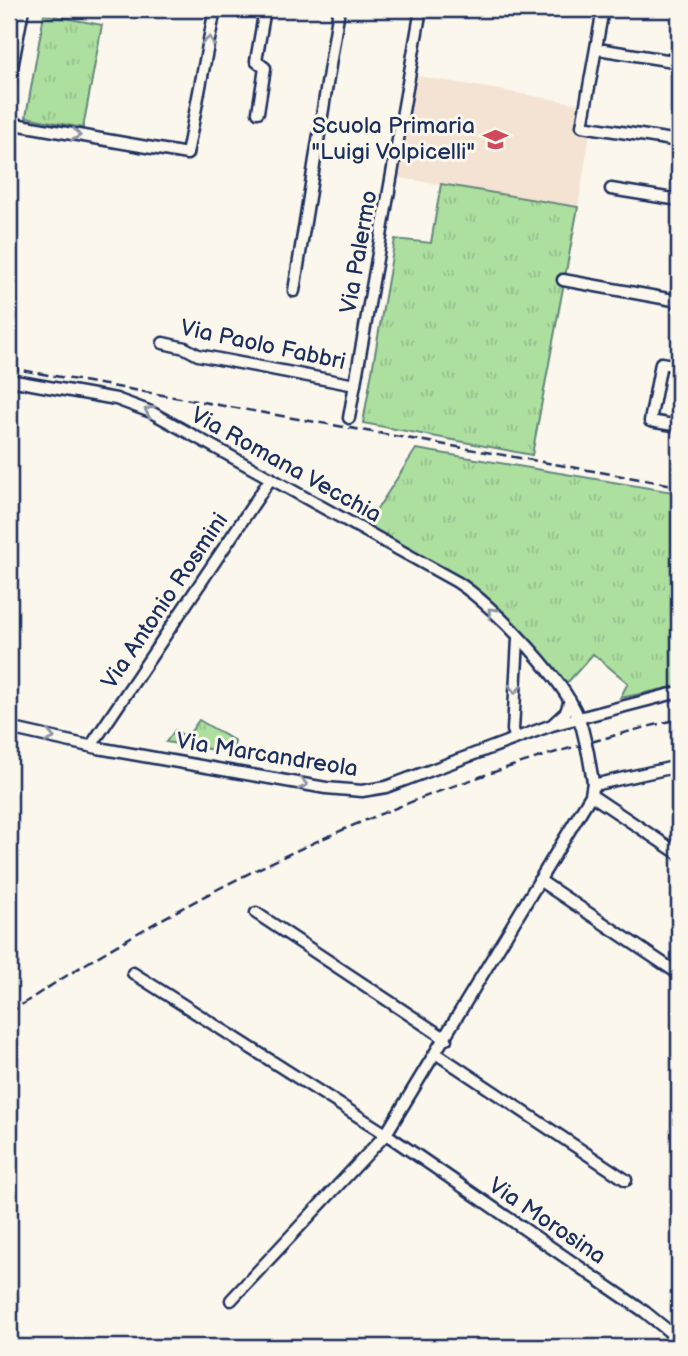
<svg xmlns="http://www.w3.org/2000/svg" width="688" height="1356" font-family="'Balsamiq Sans',sans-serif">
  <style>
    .built { fill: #f4e3d2 }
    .grass { fill: url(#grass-tufts); stroke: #64877e; stroke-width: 2 }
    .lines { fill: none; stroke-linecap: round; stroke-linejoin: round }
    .minor-casing { stroke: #1b2f5e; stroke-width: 15 }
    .minor { stroke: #fbf7ec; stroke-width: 10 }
    .rail { stroke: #1b2f5e; stroke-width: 2.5; stroke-dasharray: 10 5; stroke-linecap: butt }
    .minor-bridge-casing { stroke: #1b2f5e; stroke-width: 15; stroke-linecap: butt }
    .minor-bridge { stroke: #fbf7ec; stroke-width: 10 }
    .oneway { stroke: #8b93a5 }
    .labels { text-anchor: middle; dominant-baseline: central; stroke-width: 6; stroke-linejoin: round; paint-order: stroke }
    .poi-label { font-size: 23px; fill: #1b2f5e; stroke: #fbf7ec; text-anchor: end }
    .street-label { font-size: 23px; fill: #1b2f5e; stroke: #fbf7ec }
  </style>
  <defs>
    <pattern id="grass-tufts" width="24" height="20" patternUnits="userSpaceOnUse" patternTransform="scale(1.75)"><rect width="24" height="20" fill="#addf9f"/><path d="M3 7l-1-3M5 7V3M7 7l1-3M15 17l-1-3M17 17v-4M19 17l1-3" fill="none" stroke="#94c08b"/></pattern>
  </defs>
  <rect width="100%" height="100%" fill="#fbf7ec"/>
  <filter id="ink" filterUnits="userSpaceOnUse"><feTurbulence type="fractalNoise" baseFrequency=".0143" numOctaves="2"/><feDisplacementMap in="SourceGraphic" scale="14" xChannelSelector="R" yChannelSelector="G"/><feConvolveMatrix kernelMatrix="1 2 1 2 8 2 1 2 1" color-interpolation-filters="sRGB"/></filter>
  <g filter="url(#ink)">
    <!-- built -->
    <path class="built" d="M 412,75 L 580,104 L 575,131 L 590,133 L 578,207 L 394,177 L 398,174 Z"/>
    <!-- grass -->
    <path class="grass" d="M 44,14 L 102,25 L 83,128 L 26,117 Z
      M 441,184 L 578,207 L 532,455 L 363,423 L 395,239 L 431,243 Z
      M 416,449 L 679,493 L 679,686 L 620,698 L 628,683 L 593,654 L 568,682 L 551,673 L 464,587 L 363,531 Z
      M 199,720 L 235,741 L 233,753 L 166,742 L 175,730 L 185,736 L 189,734 Z"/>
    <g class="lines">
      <defs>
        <path id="minor" d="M 603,9 L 582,126 L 679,141
          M 604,50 L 679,62
          M 9,84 L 23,9
          M 258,112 L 265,68 L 256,61 L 265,9
          M 9,123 L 187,154 L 215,9
          M 611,189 L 679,200
          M 563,280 L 679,301
          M 294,291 L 339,9
          M 163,343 L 185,348 L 198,355 L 355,385
          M 679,366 L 661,363 L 650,421 L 679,426
          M 9,380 L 116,399 L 151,412 L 457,582 C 491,603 573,687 581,726
          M 349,418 L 421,9
          M 553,724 L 566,712 L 570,700
          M 9,728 L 98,748 L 326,788 L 362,791 L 386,787 L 552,725 L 679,692
          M 516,738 L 513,730 L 518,639
          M 91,746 L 271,478
          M 588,753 L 593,782 L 591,795 L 386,1134 L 645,1312 L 671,1333 L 671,1340 L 665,1347
          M 593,785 L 679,766
          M 591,795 L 679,854
          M 539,880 L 679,974
          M 256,913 L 446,1039
          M 133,973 L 386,1134 L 231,1300
          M 437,1054 L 626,1180"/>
      </defs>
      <!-- minor casing -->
      <use href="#minor" class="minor-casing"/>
      <!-- minor -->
      <use href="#minor" class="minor"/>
      <!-- rail -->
      <path class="rail" d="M 9,368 L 679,486
        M 9,1013 C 222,871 430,779 679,719"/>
      <defs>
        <path id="minor-bridge" d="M 582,728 L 588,753"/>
      </defs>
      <!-- minor-bridge casing -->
      <use href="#minor-bridge" class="minor-bridge-casing"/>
      <!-- minor-bridge -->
      <use href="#minor-bridge" class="minor-bridge"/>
    </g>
    <!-- one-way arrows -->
    <defs><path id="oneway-chevron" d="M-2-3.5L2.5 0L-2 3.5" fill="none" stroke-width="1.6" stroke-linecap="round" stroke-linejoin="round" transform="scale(1.75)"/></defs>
    <g class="oneway">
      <use href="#oneway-chevron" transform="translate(209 41) rotate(-79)"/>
      <use href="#oneway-chevron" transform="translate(76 135) rotate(10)"/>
      <use href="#oneway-chevron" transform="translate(149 411) rotate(-155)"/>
      <use href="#oneway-chevron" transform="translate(492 612) rotate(-135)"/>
      <use href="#oneway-chevron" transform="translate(515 689) rotate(93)"/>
      <use href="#oneway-chevron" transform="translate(50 737) rotate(12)"/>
      <use href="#oneway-chevron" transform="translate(303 784) rotate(12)"/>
    </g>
  </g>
  <!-- icons -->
  <defs>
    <symbol id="school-bare" viewBox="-9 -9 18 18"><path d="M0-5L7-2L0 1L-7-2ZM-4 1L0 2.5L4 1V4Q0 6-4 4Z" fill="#d1495b" stroke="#fbf7ec" stroke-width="2.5" paint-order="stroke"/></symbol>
  </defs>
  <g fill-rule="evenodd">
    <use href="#school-bare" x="478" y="122" width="35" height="35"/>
  </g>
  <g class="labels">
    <!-- poi labels -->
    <g class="poi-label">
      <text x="475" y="126">Scuola Primaria<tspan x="475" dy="26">"Luigi Volpicelli"</tspan></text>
    </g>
    <!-- street labels -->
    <g class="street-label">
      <text transform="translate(359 252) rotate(-80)">Via Palermo</text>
      <text transform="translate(263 345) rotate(12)">Via Paolo Fabbri</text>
      <text transform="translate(286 465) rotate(29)">Via Romana Vecchia</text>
      <text transform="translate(165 601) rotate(-56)">Via Antonio Rosmini</text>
      <text transform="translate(267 755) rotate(9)">Via Marcandreola</text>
      <text transform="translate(547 1221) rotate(34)">Via Morosina</text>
    </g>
  </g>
  <!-- margin -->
  <rect width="688" height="1356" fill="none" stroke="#fbf7ec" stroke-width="35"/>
  <rect x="18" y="18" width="653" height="1321" fill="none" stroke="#1b2f5e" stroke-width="2.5" filter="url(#ink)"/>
</svg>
